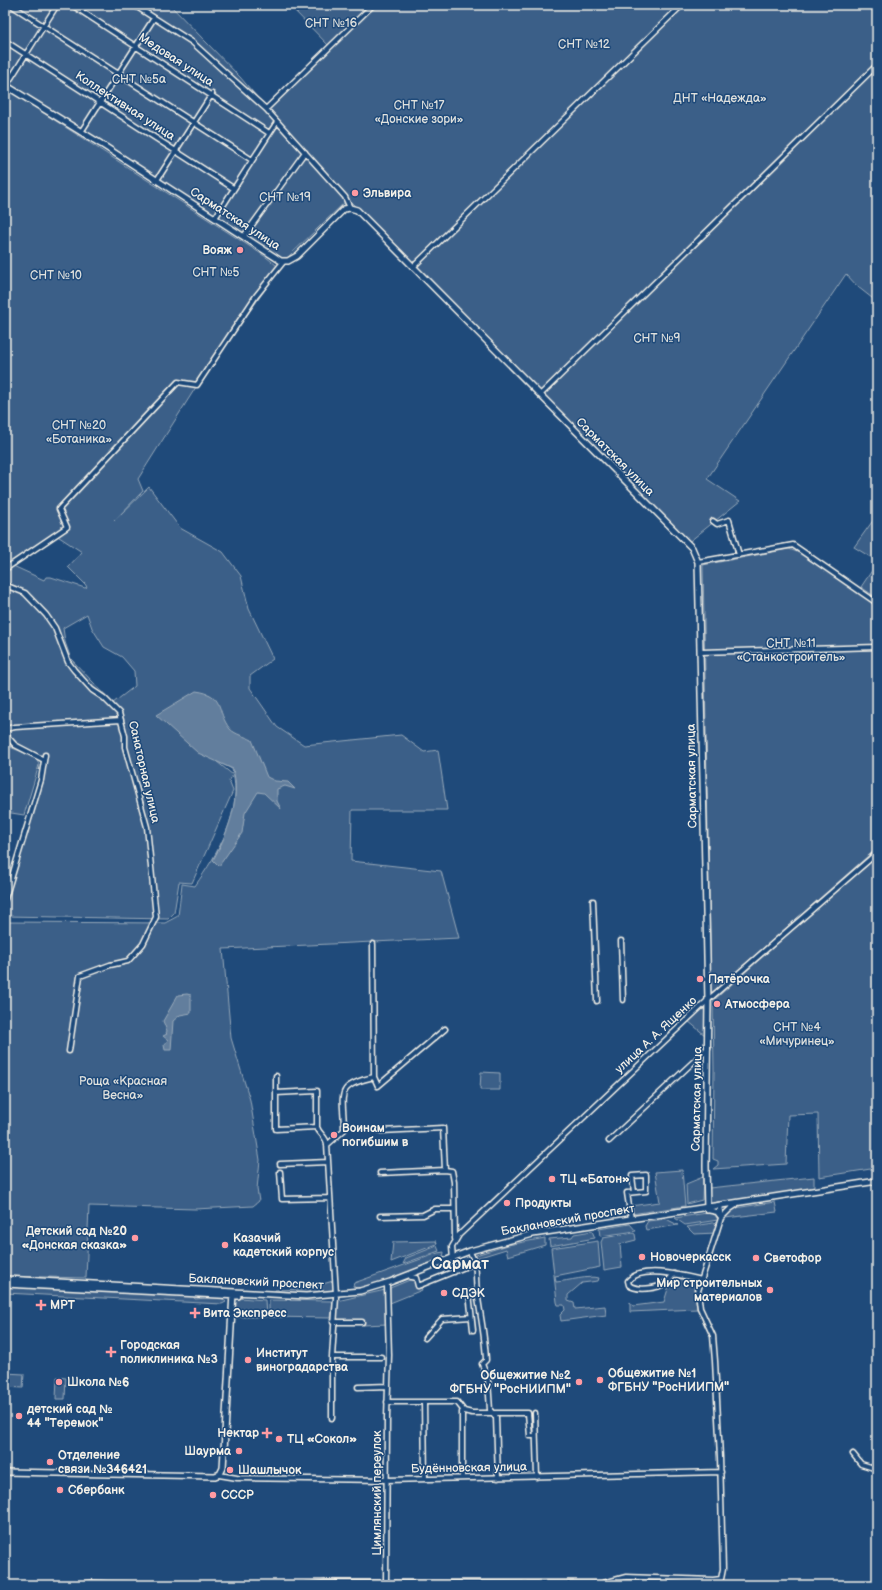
<svg xmlns="http://www.w3.org/2000/svg" width="882" height="1590" font-family="'Balsamiq Sans',sans-serif">
  <style>
    .green { fill: #3a5f88; stroke: #97a8b8; fill-rule: evenodd }
    .water { fill: #627e9d; stroke: #9cacbb }
    .lines { fill: none; stroke-linecap: round; stroke-linejoin: round }
    .minor-casing { stroke: #f4f1e8; stroke-width: 7 }
    .major-casing { stroke: #f4f1e8; stroke-width: 8 }
    .minor { stroke: #1f4a7a; stroke-width: 4 }
    .major { stroke: #1f4a7a; stroke-width: 5 }
    .poi-dot { fill: #ff9aa2; stroke: #1f4a7a; stroke-width: 1.5 }
    .labels { text-anchor: middle; dominant-baseline: central; stroke-width: 3; stroke-linejoin: round; paint-order: stroke }
    .park-label { font-size: 12px; fill: #e1e2de; stroke: #1f4a7a }
    .street-label { font-size: 12px; fill: #f4f1e8; stroke: #1f4a7a }
    .poi-label { font-size: 12px; font-weight: bold; fill: #f4f1e8; stroke: #1f4a7a; text-anchor: start }
    .district-label { font-size: 16px; font-weight: bold; fill: #f4f1e8; stroke: #1f4a7a }
  </style>
  <rect width="100%" height="100%" fill="#1f4a7a"/>
  <filter id="ink" filterUnits="userSpaceOnUse"><feTurbulence type="fractalNoise" baseFrequency=".025" numOctaves="2"/><feDisplacementMap in="SourceGraphic" scale="8" xChannelSelector="R" yChannelSelector="G"/><feConvolveMatrix kernelMatrix="1 2 1 2 8 2 1 2 1" color-interpolation-filters="sRGB"/></filter>
  <g filter="url(#ink)">
    <!-- green -->
    <path class="green" d="M 5,5 L 170,5 L 240,77 L 268,110 L 331,48 L 289,5 L 877,5 L 877,302 L 858,287 L 846,274 L 707,479 L 740,501 L 690,541 L 348,199 L 287,258 L 280,259 L 246,234 L 5,81 Z
      M 5,88 L 266,257 L 281,269 L 274,277 L 196,387 L 138,479 L 143,491 L 114,521 L 149,487 L 180,528 L 223,552 L 241,576 L 249,609 L 273,659 L 250,676 L 250,688 L 277,727 L 304,745 L 401,735 L 424,752 L 438,750 L 447,810 L 352,810 L 351,861 L 441,871 L 459,938 L 223,949 L 231,1038 L 250,1100 L 260,1160 L 257,1189 L 259,1201 L 253,1206 L 195,1209 L 89,1206 L 86,1278 L 5,1276 L 5,922 L 165,923 L 178,916 L 182,884 L 195,886 C 218,853 244,811 232,769 L 216,761 L 233,775 L 229,781 L 233,791 L 192,883 L 179,882 L 174,913 L 168,919 L 5,916 L 5,889 L 13,871 L 44,772 L 38,755 L 5,736 ZM 53,533 L 82,552 L 68,567 L 85,584 L 87,587 L 85,588 L 51,577 L 46,577 L 44,580 L 11,565 ZM 87,614 L 92,628 L 104,647 L 122,657 L 134,671 L 135,686 L 113,703 L 71,659 L 65,642 L 63,628 Z
      M 877,515 L 877,561 L 854,547 Z
      M 789,549 L 805,555 L 877,606 L 877,848 L 711,994 L 703,565 Z
      M 877,563 L 877,598 L 861,587 Z
      M 5,745 L 37,758 L 39,765 L 24,815 L 5,812 Z
      M 877,855 L 877,1168 L 819,1177 L 818,1114 L 788,1115 L 786,1164 L 713,1169 L 718,1165 L 718,1161 L 713,1159 L 714,1071 L 713,1001 Z
      M 701,1008 L 706,1011 L 706,1036 L 688,1021 Z
      M 481,1072 L 500,1073 L 500,1090 L 480,1090 Z
      M 682,1170 L 685,1206 L 631,1214 L 630,1206 L 660,1202 L 655,1172 Z
      M 703,1177 L 702,1200 L 687,1204 L 686,1184 Z
      M 814,1177 L 814,1189 L 712,1205 L 709,1201 L 709,1188 Z
      M 775,1202 L 777,1212 L 725,1218 L 730,1211 L 735,1208 Z
      M 713,1212 L 718,1220 L 685,1225 L 675,1218 Z
      M 666,1219 L 678,1225 L 646,1230 L 645,1226 L 648,1221 Z
      M 719,1222 L 716,1233 L 694,1234 L 687,1227 Z
      M 630,1224 L 636,1231 L 600,1236 L 599,1229 Z
      M 592,1231 L 595,1238 L 550,1246 L 549,1239 L 572,1237 L 574,1234 Z
      M 633,1233 L 635,1234 L 636,1240 L 620,1244 L 622,1267 L 604,1270 L 601,1242 L 603,1238 Z
      M 545,1238 L 545,1245 L 508,1256 L 506,1249 L 477,1258 L 476,1255 L 508,1245 Z
      M 436,1241 L 437,1244 L 391,1262 L 393,1242 Z
      M 598,1241 L 600,1267 L 555,1276 L 556,1282 C 568,1281 590,1275 599,1278 L 598,1281 L 582,1283 L 568,1295 L 568,1301 L 574,1303 L 575,1309 L 605,1306 L 606,1315 L 561,1321 L 560,1315 L 565,1310 L 564,1305 L 558,1305 L 557,1302 L 551,1248 Z
      M 437,1246 L 439,1251 L 403,1264 L 406,1258 Z
      M 444,1252 L 443,1258 C 415,1270 387,1281 358,1289 L 353,1286 L 354,1283 L 438,1253 Z
      M 417,1277 L 422,1290 L 390,1303 L 390,1288 Z
      M 674,1277 L 694,1283 L 697,1309 L 630,1312 L 630,1302 L 633,1306 L 664,1302 L 671,1279 Z
      M 333,1281 L 334,1288 L 331,1292 L 314,1294 L 275,1293 L 275,1290 L 306,1289 Z
      M 5,1287 L 193,1296 L 195,1299 C 204,1299 220,1293 226,1302 L 222,1304 L 5,1293 Z
      M 385,1290 L 387,1324 L 363,1325 L 363,1320 L 336,1320 L 337,1301 Z
      M 240,1298 L 265,1300 L 266,1317 L 234,1317 L 235,1300 Z
      M 269,1300 L 333,1301 L 331,1318 L 269,1317 Z
      M 5,1373 L 24,1374 L 23,1388 L 5,1387 Z
      M 57,1377 L 66,1378 L 65,1399 L 56,1399 Z"/>
    <!-- water -->
    <path class="water" d="M 196,691 C 226,695 215,710 230,729 C 236,735 245,736 252,740 L 267,777 L 275,781 L 288,782 L 295,789 L 285,786 L 277,789 L 277,801 L 281,809 L 264,793 L 258,792 L 245,813 L 242,833 L 219,866 L 213,860 C 228,833 241,799 233,769 L 198,753 L 156,715 Z
      M 187,994 L 191,995 L 191,1013 L 180,1015 L 173,1021 L 171,1050 L 165,1050 L 164,1045 L 168,1040 L 163,1036 L 167,1034 L 166,1033 L 167,1031 L 163,1021 L 178,995 Z"/>
    <g class="lines">
      <defs>
        <path id="minor" d="M 11,5 L 252,160
          M 72,5 L 269,133
          M 134,5 L 192,42 L 226,73 L 266,109 L 345,197 L 350,208
          M 5,41 L 233,188
          M 6,86 L 57,5
          M 266,109 L 373,5
          M 81,132 L 154,18
          M 157,180 L 212,94
          M 215,218 L 277,122
          M 244,236 L 305,152
          M 413,267 L 682,5
          M 540,395 L 877,65
          M 713,521 L 717,524 L 729,520 L 739,555
          M 698,562 L 793,545 L 877,603
          M 5,569 L 67,527 L 59,509 L 178,382 L 197,385 L 256,296 L 284,261
          M 5,585 L 25,593 L 46,615 L 55,628 L 68,662 L 74,670 L 92,690 L 104,698 L 119,713 L 125,736 L 125,747 L 147,827 L 156,917 L 143,944 L 128,961 L 110,965 L 80,976 L 69,1051
          M 702,652 L 877,647
          M 5,729 L 15,727 L 121,720
          M 5,734 L 15,745 L 44,760
          M 5,899 L 41,780 L 45,755
          M 593,901 L 597,1001
          M 621,941 L 623,1000
          M 276,1076 L 276,1129 L 317,1127
          M 374,1077 L 378,1086 L 445,1029
          M 276,1093 L 317,1091 L 317,1127 C 319,1134 326,1136 327,1144 L 336,1294
          M 381,1131 L 443,1128 L 445,1170
          M 609,1141 L 708,1048
          M 327,1145 L 344,1130 C 344,1095 333,1086 374,1077 L 373,944
          M 280,1164 L 328,1162
          M 280,1172 L 282,1199 L 330,1198
          M 380,1173 L 445,1170 L 452,1171 L 454,1182 L 455,1239
          M 707,1210 L 717,1212 L 720,1216
          M 380,1216 L 423,1215 L 435,1209 L 454,1209
          M 721,1218 L 730,1209 L 736,1205
          M 631,1219 L 627,1193 L 646,1191 L 646,1175 L 632,1176 L 634,1192
          M 471,1254 C 478,1265 475,1278 477,1291 C 480,1314 485,1336 486,1360 L 482,1364 L 488,1380 L 490,1410 L 496,1417 L 498,1478
          M 454,1272 L 452,1247 L 459,1235 L 708,1000 L 877,853
          M 674,1274 C 671,1277 669,1281 665,1283 C 658,1289 636,1291 629,1285 L 628,1281 C 641,1264 685,1276 702,1280
          M 411,1277 L 416,1278 L 418,1286 L 475,1263
          M 333,1322 L 362,1322
          M 473,1330 L 469,1293 L 477,1291
          M 425,1338 L 442,1319 L 471,1317
          M 332,1357 L 381,1357
          M 358,1387 L 388,1386
          M 387,1402 L 457,1402 L 464,1411 L 462,1412 L 462,1478
          M 424,1402 L 425,1479
          M 464,1411 L 472,1413 L 528,1413 L 530,1436 L 535,1436
          M 535,1413 L 537,1477
          M 332,1418 L 332,1357 L 336,1297
          M 853,1454 L 861,1464 L 877,1469
          M 219,1475 L 237,1478 L 387,1480 L 721,1472
          M 386,1584 L 387,1417 L 389,1355 L 387,1286
          M 69,1585 L 92,1583 L 153,1585
          M 306,1585 L 327,1583 L 600,1584 L 626,1577 L 713,1580 L 721,1579 L 723,1569 L 720,1457 L 715,1361 L 713,1336 L 700,1308 L 698,1291 L 721,1218 L 719,1205"/>
        <path id="major" d="M 5,85 L 101,144 L 281,261 L 288,261 L 297,256 L 344,209 L 350,208 L 357,210 L 692,548 L 698,562 L 708,1000 L 706,1166 L 707,1210
          M 5,1279 L 306,1296 L 360,1291 L 390,1282 L 470,1251 L 533,1234 L 877,1181
          M 5,1284 L 238,1296
          M 5,1472 L 215,1476 L 220,1474 L 223,1468 L 233,1293"/>
      </defs>
      <!-- minor casing -->
      <use href="#minor" class="minor-casing"/>
      <!-- major casing -->
      <use href="#major" class="major-casing"/>
      <!-- minor -->
      <use href="#minor" class="minor"/>
      <!-- major -->
      <use href="#major" class="major"/>
    </g>
  </g>
  <!-- markers -->
  <g class="poi-dot">
    <circle cx="355" cy="193" r="4"/>
    <circle cx="240" cy="250" r="4"/>
    <circle cx="700" cy="979" r="4"/>
    <circle cx="717" cy="1004" r="4"/>
    <circle cx="334" cy="1135" r="4"/>
    <circle cx="552" cy="1179" r="4"/>
    <circle cx="507" cy="1203" r="4"/>
    <circle cx="135" cy="1238" r="4"/>
    <circle cx="225" cy="1245" r="4"/>
    <circle cx="642" cy="1257" r="4"/>
    <circle cx="756" cy="1258" r="4"/>
    <circle cx="770" cy="1290" r="4"/>
    <circle cx="444" cy="1293" r="4"/>
    <path d="M39 1299h4v4h4v4h-4v4h-4v-4h-4v-4h4z"/>
    <path d="M193 1307h4v4h4v4h-4v4h-4v-4h-4v-4h4z"/>
    <path d="M109 1346h4v4h4v4h-4v4h-4v-4h-4v-4h4z"/>
    <circle cx="248" cy="1360" r="4"/>
    <circle cx="600" cy="1380" r="4"/>
    <circle cx="59" cy="1382" r="4"/>
    <circle cx="579" cy="1382" r="4"/>
    <circle cx="19" cy="1416" r="4"/>
    <path d="M265 1427h4v4h4v4h-4v4h-4v-4h-4v-4h4z"/>
    <circle cx="279" cy="1439" r="4"/>
    <circle cx="239" cy="1451" r="4"/>
    <circle cx="50" cy="1462" r="4"/>
    <circle cx="230" cy="1470" r="4"/>
    <circle cx="60" cy="1490" r="4"/>
    <circle cx="213" cy="1495" r="4"/>
  </g>
  <g class="labels">
    <!-- park labels -->
    <g class="park-label">
      <text x="331" y="23">СНТ №16</text>
      <text x="584" y="44">СНТ №12</text>
      <text x="139" y="79">СНТ №5а</text>
      <text x="720" y="98">ДНТ «Надежда»</text>
      <text x="419" y="105">СНТ №17<tspan x="419" dy="14">«Донские зори»</tspan></text>
      <text x="285" y="197">СНТ №19</text>
      <text x="216" y="272">СНТ №5</text>
      <text x="56" y="275">СНТ №10</text>
      <text x="657" y="338">СНТ №9</text>
      <text x="79" y="425">СНТ №20<tspan x="79" dy="14">«Ботаника»</tspan></text>
      <text x="791" y="643">СНТ №11<tspan x="791" dy="14">«Станкостроитель»</tspan></text>
      <text x="797" y="1027">СНТ №4<tspan x="797" dy="14">«Мичуринец»</tspan></text>
      <text x="123" y="1081">Роща «Красная<tspan x="123" dy="14">Весна»</tspan></text>
    </g>
    <!-- street labels -->
    <g class="street-label">
      <text transform="translate(176 60) rotate(33)">Медовая улица</text>
      <text transform="translate(125 106) rotate(33)">Коллективная улица</text>
      <text transform="translate(235 219) rotate(33)">Сарматская улица</text>
      <text transform="translate(615 457) rotate(45)">Сарматская улица</text>
      <text transform="translate(144 772) rotate(77)">Санаторная улица</text>
      <text transform="translate(692 776) rotate(-91)">Сарматская улица</text>
      <text transform="translate(656 1035) rotate(-43)">улица А. А. Ященко</text>
      <text transform="translate(697 1099) rotate(-89)">Сарматская улица</text>
      <text transform="translate(568 1220) rotate(-10)">Баклановский проспект</text>
      <text transform="translate(256 1282) rotate(3)">Баклановский проспект</text>
      <text transform="translate(469 1468) rotate(-1)">Будённовская улица</text>
      <text transform="translate(377 1493) rotate(-90)">Цимлянский переулок</text>
    </g>
    <!-- poi labels -->
    <g class="poi-label">
      <text x="363" y="193">Эльвира</text>
      <text x="232" y="250" text-anchor="end">Вояж</text>
      <text x="708" y="979">Пятёрочка</text>
      <text x="725" y="1004">Атмосфера</text>
      <text x="342" y="1128">Воинам<tspan x="342" dy="14">погибшим в</tspan></text>
      <text x="560" y="1179">ТЦ «Батон»</text>
      <text x="515" y="1203">Продукты</text>
      <text x="127" y="1231" text-anchor="end">Детский сад №20<tspan x="127" dy="14">«Донская сказка»</tspan></text>
      <text x="233" y="1238">Казачий<tspan x="233" dy="14">кадетский корпус</tspan></text>
      <text x="650" y="1257">Новочеркасск</text>
      <text x="764" y="1258">Светофор</text>
      <text x="762" y="1283" text-anchor="end">Мир строительных<tspan x="762" dy="14">материалов</tspan></text>
      <text x="452" y="1293">СДЭК</text>
      <text x="50" y="1305">МРТ</text>
      <text x="203" y="1313">Вита Экспресс</text>
      <text x="120" y="1345">Городская<tspan x="120" dy="14">поликлиника №3</tspan></text>
      <text x="256" y="1353">Институт<tspan x="256" dy="14">виноградарства</tspan></text>
      <text x="608" y="1373">Общежитие №1<tspan x="608" dy="14">ФГБНУ "РосНИИПМ"</tspan></text>
      <text x="571" y="1375" text-anchor="end">Общежитие №2<tspan x="571" dy="14">ФГБНУ "РосНИИПМ"</tspan></text>
      <text x="67" y="1382">Школа №6</text>
      <text x="27" y="1409">детский сад №<tspan x="27" dy="14">44 "Теремок"</tspan></text>
      <text x="259" y="1433" text-anchor="end">Нектар</text>
      <text x="287" y="1439">ТЦ «Сокол»</text>
      <text x="231" y="1451" text-anchor="end">Шаурма</text>
      <text x="58" y="1455">Отделение<tspan x="58" dy="14">связи №346421</tspan></text>
      <text x="238" y="1470">Шашлычок</text>
      <text x="68" y="1490">Сбербанк</text>
      <text x="221" y="1495">СССР</text>
    </g>
    <!-- district labels -->
    <g class="district-label">
      <text x="460" y="1264">Сармат</text>
    </g>
  </g>
  <!-- margin -->
  <rect width="882" height="1590" fill="none" stroke="#1f4a7a" stroke-width="20"/>
  <rect x="10" y="10" width="862" height="1570" fill="none" stroke="#f4f1e8" stroke-width="1.5" filter="url(#ink)"/>
</svg>
